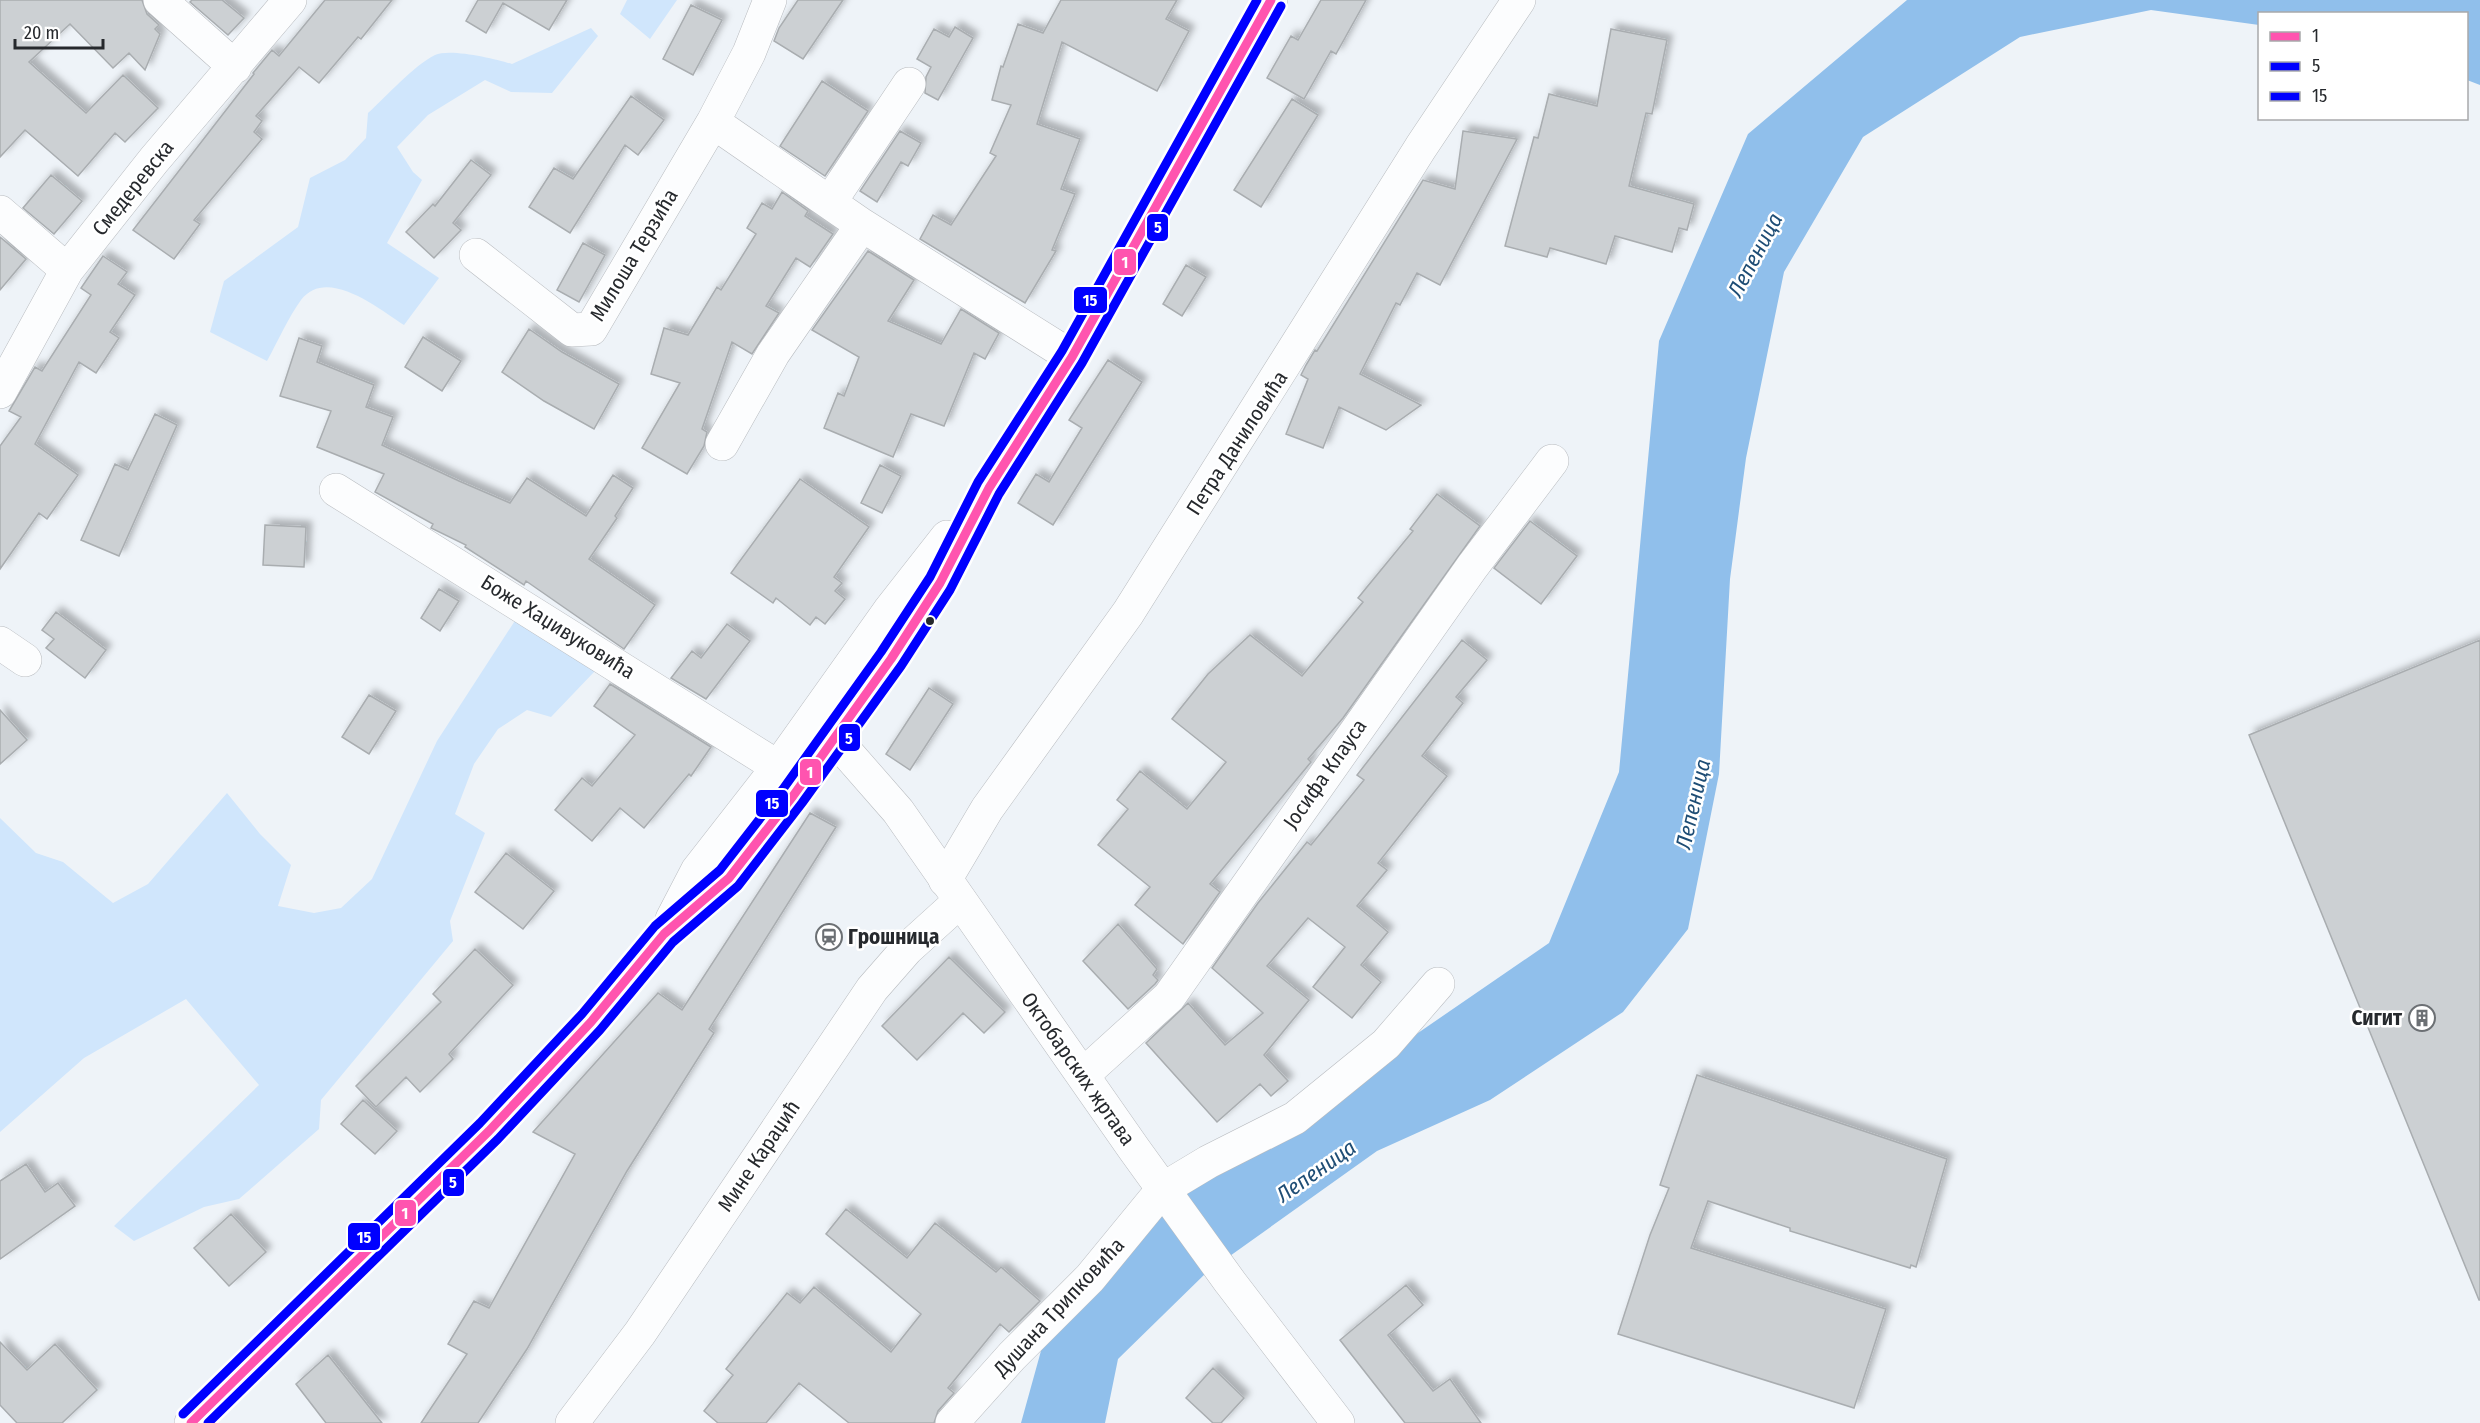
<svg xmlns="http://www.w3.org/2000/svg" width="2480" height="1423" font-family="'Fira Sans Condensed',sans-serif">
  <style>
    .green { fill: #d0e6fc }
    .water { fill: #90bfeb }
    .building { fill: #ccd0d3; stroke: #a9adb0; stroke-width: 1.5; filter: url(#shadow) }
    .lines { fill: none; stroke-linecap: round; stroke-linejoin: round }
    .street-casing { stroke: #b8bbbf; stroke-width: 34 }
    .secondary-casing { stroke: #b8bbbf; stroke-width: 34 }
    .primary-casing { stroke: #b8bbbf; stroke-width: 34 }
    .street { stroke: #fcfdfe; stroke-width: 33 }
    .secondary { stroke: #fcfdfe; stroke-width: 33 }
    .primary { stroke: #fcfdfe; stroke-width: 33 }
    .bus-1-casing { stroke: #fff; stroke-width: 14 }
    .bus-2-casing { stroke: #fff; stroke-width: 14 }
    .bus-3-casing { stroke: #fff; stroke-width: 14 }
    .bus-1 { stroke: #ff54af; stroke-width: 9 }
    .bus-2 { stroke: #00f; stroke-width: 9 }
    .bus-3 { stroke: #00f; stroke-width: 9 }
    .bus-dot { fill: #26292d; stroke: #fff; stroke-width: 2 }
    .labels { text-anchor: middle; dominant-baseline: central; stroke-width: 5; stroke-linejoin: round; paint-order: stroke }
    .street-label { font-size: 21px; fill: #26292d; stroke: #fff }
    .poi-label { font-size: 21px; font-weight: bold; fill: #26292d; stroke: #fff; text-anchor: start }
    .water-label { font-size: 22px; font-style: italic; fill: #1e4d75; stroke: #fff }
    .line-badge { stroke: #fff; stroke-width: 2 }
    .badge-label { font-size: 16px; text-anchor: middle; font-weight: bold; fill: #fff }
  </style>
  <defs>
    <filter id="shadow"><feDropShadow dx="5.5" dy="-5.5" stdDeviation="3" flood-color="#0004"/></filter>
  </defs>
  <rect width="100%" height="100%" fill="#eef3f8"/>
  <!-- green -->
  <path class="green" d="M 627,0 L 677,0 L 650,39 L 620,14 Z
    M 591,28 L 598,36 L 552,93 L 511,92 L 485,80 L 428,115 L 397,147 L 413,172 L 422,180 L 387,243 L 439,278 L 404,325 C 379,309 327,266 301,300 C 288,318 278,341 267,361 L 210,332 L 224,281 L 298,227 L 310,178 L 345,160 L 366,138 L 368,113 C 387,96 413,66 435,55 C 450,48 496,59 512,64 Z
    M 518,616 L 595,671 L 551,717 L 527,710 L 498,729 L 474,764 L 455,814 L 485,833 L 450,921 L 453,941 L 321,1100 L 319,1129 L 239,1199 L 204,1207 L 134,1241 L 114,1226 L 259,1085 L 186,999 L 84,1058 L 0,1132 L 0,818 L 36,853 L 63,862 L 113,903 L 148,884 L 227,793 L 260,834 L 291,865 L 278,906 L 314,913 L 341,908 L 372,879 L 437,741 Z"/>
  <!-- water -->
  <path class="water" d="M 1907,0 L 2480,0 L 2480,85 L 2467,80 L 2466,14 L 2260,14 L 2259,25 L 2151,10 L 2020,37 L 1863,137 L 1784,272 L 1746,458 L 1730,579 L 1719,774 L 1688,929 L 1623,1012 L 1490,1100 L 1377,1151 L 1206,1273 L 1118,1359 L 1105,1423 L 1021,1423 L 1044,1340 L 1153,1215 L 1549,943 L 1619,772 L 1659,341 L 1748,134 Z"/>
  <!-- building -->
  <path class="building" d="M 0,0 L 142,0 L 147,14 L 159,25 L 155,29 L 160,34 L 145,70 L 129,53 L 113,68 L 70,24 L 29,62 L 86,113 L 123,75 L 158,108 L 125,142 L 115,133 L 78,176 L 25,130 L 0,157 Z
    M 192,0 L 222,0 L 244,18 L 228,35 L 190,2 Z
    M 325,0 L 392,0 L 361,39 L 358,37 L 319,83 L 299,67 L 256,116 L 262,121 L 254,132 L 262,139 L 194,220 L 200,224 L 174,259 L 133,230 L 254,74 L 253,73 L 272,50 L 279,56 Z
    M 478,0 L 567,0 L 549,30 L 503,3 L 486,33 L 466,21 Z
    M 798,0 L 843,0 L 803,59 L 774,41 L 779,28 Z
    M 1061,0 L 1177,0 L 1166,19 L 1189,31 L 1157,91 L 1062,42 L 1037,124 L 1080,139 L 1061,189 L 1075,194 L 1052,250 L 1056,251 L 1025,303 L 920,239 L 933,215 L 951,225 L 996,156 L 990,153 L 1011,105 L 992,100 L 1001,66 L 1003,67 L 1018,24 L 1043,33 Z
    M 1321,0 L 1366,0 L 1336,54 L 1331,51 L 1304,99 L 1267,78 L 1291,36 L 1298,40 Z
    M 691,5 L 722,20 L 693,75 L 663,59 Z
    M 955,27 L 973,38 L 938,100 L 925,93 L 926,77 L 931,67 L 917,59 L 934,29 L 949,37 Z
    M 1611,29 L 1667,40 L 1652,114 L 1646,113 L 1629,186 L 1694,204 L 1687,230 L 1679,228 L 1672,252 L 1615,236 L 1606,264 L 1550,248 L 1547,257 L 1505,246 L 1534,137 L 1538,138 L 1549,94 L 1597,106 Z
    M 822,81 L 868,111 L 825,176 L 780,146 Z
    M 631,96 L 664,120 L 638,155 L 625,145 L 570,233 L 529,207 L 554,168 L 573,179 Z
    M 1292,99 L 1318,115 L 1261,207 L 1234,190 Z
    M 900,131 L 921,143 L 908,166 L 901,162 L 877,202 L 860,191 Z
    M 1463,131 L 1517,139 L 1440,285 L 1417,273 L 1400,305 L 1396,303 L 1360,374 L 1421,405 L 1386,430 L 1339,407 L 1323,448 L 1286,434 L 1308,379 L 1301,375 L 1306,365 L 1315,350 L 1317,351 L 1423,180 L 1455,189 Z
    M 471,160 L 491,175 L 453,223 L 461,230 L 434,258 L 406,232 L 433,204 L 435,206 Z
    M 51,175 L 82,201 L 54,234 L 23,208 Z
    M 782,192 L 808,211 L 805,216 L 833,234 L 810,267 L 796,258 L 766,306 L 779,313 L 752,354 L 732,342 L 702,429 L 707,432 L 704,446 L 687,474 L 642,448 L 680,383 L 651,374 L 664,328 L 688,335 L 717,287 L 721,290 L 756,234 L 747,228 L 762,203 L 772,209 Z
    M 0,237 L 26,259 L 0,290 Z
    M 583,243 L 605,255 L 579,302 L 557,290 Z
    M 868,251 L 914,280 L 888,321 L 941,344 L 961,309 L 999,333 L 985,359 L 974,353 L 944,426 L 911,414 L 893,457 L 824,428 L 838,393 L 844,396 L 859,357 L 812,330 Z
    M 103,256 L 127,272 L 118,284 L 135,295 L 110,332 L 119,338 L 96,373 L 79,362 L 35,444 L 78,475 L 47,519 L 39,513 L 0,569 L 0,446 L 21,417 L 9,411 L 35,367 L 42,371 L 91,295 L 81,288 Z
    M 1186,265 L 1206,277 L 1182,316 L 1163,304 Z
    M 529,329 L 562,352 L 619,384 L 594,429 L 544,401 L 502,372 Z
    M 423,337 L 461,361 L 442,391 L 405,367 Z
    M 299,338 L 322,346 L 317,362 L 374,385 L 366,407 L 393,417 L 382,445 L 459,481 L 510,503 L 527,478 L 586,516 L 613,475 L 633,488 L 615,516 L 617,518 L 589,559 L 655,605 L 624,649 L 526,581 L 524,585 L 465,547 L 466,545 L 431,528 L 433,524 L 375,492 L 384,474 L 317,447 L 331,411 L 280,396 Z
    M 1108,360 L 1142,382 L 1053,525 L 1018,503 L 1036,474 L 1049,482 L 1082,428 L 1069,420 Z
    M 155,414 L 177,425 L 119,556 L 81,540 L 115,464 L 128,470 Z
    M 880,465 L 901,476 L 882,513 L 861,503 Z
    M 800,479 L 869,527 L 834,577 L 842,583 L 835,591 L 845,599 L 825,624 L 816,617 L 810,625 L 776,598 L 773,603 L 731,573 Z
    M 1437,494 L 1480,526 L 1343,718 L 1308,759 L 1311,762 L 1210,884 L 1220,892 L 1183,944 L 1135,905 L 1150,887 L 1098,845 L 1128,809 L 1117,800 L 1140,771 L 1187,809 L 1226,762 L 1172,719 L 1208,674 L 1250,635 L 1302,676 L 1363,602 L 1358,598 L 1413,531 L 1410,529 Z
    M 1530,521 L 1577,556 L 1541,604 L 1494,568 Z
    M 265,525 L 306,527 L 304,567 L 263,565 Z
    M 439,589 L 459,601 L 440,631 L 421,618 Z
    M 56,612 L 106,650 L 85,678 L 46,648 L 54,639 L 42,630 Z
    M 727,624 L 750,641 L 706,699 L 671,678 L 692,651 L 701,658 Z
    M 1462,640 L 1487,660 L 1456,697 L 1463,703 L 1422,756 L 1447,776 L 1378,863 L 1387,870 L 1357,906 L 1388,932 L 1361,965 L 1381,982 L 1352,1018 L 1313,987 L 1345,947 L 1308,918 L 1267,966 L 1309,1000 L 1264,1055 L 1288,1081 L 1271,1096 L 1260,1084 L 1217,1122 L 1146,1043 L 1188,1003 L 1225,1045 L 1263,1013 L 1212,968 L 1258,903 L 1307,842 L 1311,845 L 1364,780 L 1357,775 Z
    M 2480,640 L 2480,1300 L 2479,1300 L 2249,735 Z
    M 610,684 L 711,747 L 691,776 L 689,774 L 644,828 L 620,808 L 592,841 L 555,810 L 582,778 L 592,786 L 635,735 L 594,706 Z
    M 929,688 L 953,704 L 910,770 L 886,754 Z
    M 369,695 L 396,711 L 369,754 L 342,737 Z
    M 0,710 L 27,740 L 0,764 Z
    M 810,813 L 836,827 L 709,1029 L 714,1033 L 627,1171 L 527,1349 L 478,1423 L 421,1423 L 467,1354 L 448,1344 L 474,1301 L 489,1308 L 575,1154 L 533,1132 L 658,993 L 682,1010 Z
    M 506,853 L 554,891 L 523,929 L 475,892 Z
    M 1118,924 L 1157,969 L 1153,975 L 1158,980 L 1155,984 L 1128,1009 L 1083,961 Z
    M 475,949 L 513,985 L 449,1054 L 453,1059 L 420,1092 L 406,1077 L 376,1107 L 356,1086 L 441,1002 L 433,994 Z
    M 949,957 L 1005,1012 L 984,1033 L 963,1013 L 917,1060 L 882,1026 Z
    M 1697,1075 L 1947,1159 L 1916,1267 L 1911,1265 L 1910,1268 L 1790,1231 L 1790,1228 L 1708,1201 L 1691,1248 L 1886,1309 L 1854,1408 L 1618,1334 L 1650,1235 L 1669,1188 L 1660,1185 Z
    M 363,1100 L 397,1131 L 375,1154 L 341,1124 Z
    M 26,1164 L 45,1192 L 58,1183 L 75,1206 L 0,1259 L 0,1181 Z
    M 846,1209 L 907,1258 L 935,1223 L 996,1272 L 1001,1267 L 1040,1301 L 1009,1332 L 1000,1324 L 948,1388 L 954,1393 L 938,1411 L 934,1423 L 849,1423 L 799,1383 L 766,1423 L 718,1423 L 704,1411 L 733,1375 L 726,1369 L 787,1293 L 800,1303 L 814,1287 L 891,1352 L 921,1314 L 826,1234 Z
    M 231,1214 L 266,1252 L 229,1286 L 194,1248 Z
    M 1406,1285 L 1423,1305 L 1388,1335 L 1433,1391 L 1450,1379 L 1481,1423 L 1405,1423 L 1340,1340 Z
    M 0,1342 L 27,1370 L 55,1344 L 97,1390 L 62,1423 L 17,1423 L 0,1405 Z
    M 328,1355 L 382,1423 L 326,1423 L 296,1384 Z
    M 1213,1368 L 1244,1398 L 1221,1423 L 1213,1423 L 1186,1398 Z"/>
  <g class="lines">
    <defs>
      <path id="street" d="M 160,0 L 235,67
        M 713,122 L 749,53 L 770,0
        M 830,202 L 909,84
        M 0,212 L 67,270
        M 476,255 L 572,330 L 591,329 L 713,122 L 862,225 L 1072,357
        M 0,392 L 67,270 L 154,160 L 290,0
        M 722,444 L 773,354 L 862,225
        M 336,490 L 778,767
        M 0,643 L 25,660
        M 945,880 L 987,809 L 1128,613 L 1421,147 L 1519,0
        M 1084,1074 L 1169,997 L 1472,567 L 1552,461
        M 572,1423 L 640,1333 L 872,989 L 907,949 L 960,901
        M 952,1423 L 1012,1356 L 1090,1278 L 1163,1189 L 1208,1162 L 1295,1118 L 1386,1044 L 1438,984"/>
      <path id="secondary" d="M 814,722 L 835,739 L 898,811 L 1134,1149 L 1230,1282 L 1338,1423"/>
      <path id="primary" d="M 672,919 L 697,871 L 778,767 L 889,611 L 947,537
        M 191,1423 L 489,1131 L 591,1022 L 664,934 L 729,878 L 793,796 L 891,659 L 940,583 L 989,488 L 1072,357 L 1271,0"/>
    </defs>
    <!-- street casing -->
    <use href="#street" class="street-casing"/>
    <!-- secondary casing -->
    <use href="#secondary" class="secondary-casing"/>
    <!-- primary casing -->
    <use href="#primary" class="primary-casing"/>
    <!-- street -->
    <use href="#street" class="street"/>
    <!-- secondary -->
    <use href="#secondary" class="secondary"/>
    <!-- primary -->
    <use href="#primary" class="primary"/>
    <defs>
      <path id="bus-1" d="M 191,1423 L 489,1131 L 591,1022 L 664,934 L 729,878 L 793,796 L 891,659 L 940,583 L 989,488 L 1072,357 L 1271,0"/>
      <path id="bus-2" d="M 208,1423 L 498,1139 L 600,1030 L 673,942 L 738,886 L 802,803 L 901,666 L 950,590 L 999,494 L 1082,363 L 1281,6"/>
      <path id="bus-3" d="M 183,1414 L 480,1123 L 582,1014 L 655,926 L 720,870 L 783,789 L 881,652 L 930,577 L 978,482 L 1062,351 L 1257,0"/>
    </defs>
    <!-- bus-1 casing -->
    <use href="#bus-1" class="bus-1-casing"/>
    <!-- bus-2 casing -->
    <use href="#bus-2" class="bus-2-casing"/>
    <!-- bus-3 casing -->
    <use href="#bus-3" class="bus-3-casing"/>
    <!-- bus-1 -->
    <use href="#bus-1" class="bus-1"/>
    <!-- bus-2 -->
    <use href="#bus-2" class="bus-2"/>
    <!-- bus-3 -->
    <use href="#bus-3" class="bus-3"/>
  </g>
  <!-- icons -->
  <defs>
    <symbol id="station-ring" viewBox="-11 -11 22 22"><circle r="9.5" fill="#fff" stroke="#6c7074" stroke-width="1.5"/><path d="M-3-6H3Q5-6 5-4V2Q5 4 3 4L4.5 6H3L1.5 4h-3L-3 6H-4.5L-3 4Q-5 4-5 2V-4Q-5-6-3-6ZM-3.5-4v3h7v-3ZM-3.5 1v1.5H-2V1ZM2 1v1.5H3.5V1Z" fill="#6c7074"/></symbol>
    <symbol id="building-ring" viewBox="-11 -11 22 22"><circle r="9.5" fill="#fff" stroke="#6c7074" stroke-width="1.5"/><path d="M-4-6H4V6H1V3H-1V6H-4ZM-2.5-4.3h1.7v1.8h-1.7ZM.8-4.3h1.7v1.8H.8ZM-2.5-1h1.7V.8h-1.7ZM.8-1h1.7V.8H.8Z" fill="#6c7074"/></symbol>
  </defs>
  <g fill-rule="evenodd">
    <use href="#station-ring" x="814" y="922" width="30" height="30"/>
    <use href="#building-ring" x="2407" y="1003" width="30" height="30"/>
  </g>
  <!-- markers -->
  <circle class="bus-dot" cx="930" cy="621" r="5"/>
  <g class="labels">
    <!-- street labels -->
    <g class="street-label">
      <text transform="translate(133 188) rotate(-51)">Смедеревска</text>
      <text transform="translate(634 255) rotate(-59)">Милоша Терзића</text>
      <text transform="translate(1237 443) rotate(-57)">Петра Даниловића</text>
      <text transform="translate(558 627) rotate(32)">Боже Хаџивуковића</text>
      <text transform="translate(1325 774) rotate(-55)">Јосифа Клауса</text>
      <text transform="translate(1078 1069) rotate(55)">Октобарских жртава</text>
      <text transform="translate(759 1156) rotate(-56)">Мине Караџић</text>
      <text transform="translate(1059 1307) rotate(-47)">Душана Трипковића</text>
    </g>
    <!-- poi labels -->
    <g class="poi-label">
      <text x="848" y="937">Грошница</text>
      <text x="2402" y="1018" text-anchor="end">Сигит</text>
    </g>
    <!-- water labels -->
    <g class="water-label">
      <text transform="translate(1755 255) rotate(-62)">Лепеница</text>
      <text transform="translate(1693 804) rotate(-77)">Лепеница</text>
      <text transform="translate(1316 1171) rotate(-35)">Лепеница</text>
    </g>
  </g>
  <g class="line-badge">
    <rect x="1146" y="213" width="23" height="29" rx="6" fill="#00f"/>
    <rect x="1113" y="248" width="24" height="28" rx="6" fill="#ff54af"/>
    <rect x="1073" y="286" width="35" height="28" rx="6" fill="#00f"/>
    <rect x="838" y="723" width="23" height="29" rx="6" fill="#00f"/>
    <rect x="799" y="758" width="23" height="28" rx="6" fill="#ff54af"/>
    <rect x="755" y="789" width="34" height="29" rx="6" fill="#00f"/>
    <rect x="442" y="1168" width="23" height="29" rx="6" fill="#00f"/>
    <rect x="394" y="1199" width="23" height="28" rx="6" fill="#ff54af"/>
    <rect x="347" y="1222" width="34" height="29" rx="6" fill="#00f"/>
  </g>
  <g class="badge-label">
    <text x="1158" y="233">5</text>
    <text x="1125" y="268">1</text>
    <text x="1090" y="306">15</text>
    <text x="849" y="744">5</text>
    <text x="810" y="778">1</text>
    <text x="772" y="809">15</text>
    <text x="453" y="1188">5</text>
    <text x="405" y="1219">1</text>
    <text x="364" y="1243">15</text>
  </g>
  <!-- legend -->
  <rect x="2258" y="12" width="210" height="108" fill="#ffffff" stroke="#a8a9ab" stroke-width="1.5"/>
  <rect x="2270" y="32" width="30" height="9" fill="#ff54af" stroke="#a8a9ab" stroke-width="1.5"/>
  <text x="2312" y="42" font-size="18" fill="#26292d">1</text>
  <rect x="2270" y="62" width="30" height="9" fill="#0000ff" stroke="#a8a9ab" stroke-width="1.5"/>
  <text x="2312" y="72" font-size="18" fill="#26292d">5</text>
  <rect x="2270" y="92" width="30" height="9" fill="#0000ff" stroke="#a8a9ab" stroke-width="1.5"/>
  <text x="2312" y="102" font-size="18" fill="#26292d">15</text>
  <!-- scale -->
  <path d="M15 39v9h88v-9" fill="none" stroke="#26292d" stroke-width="3"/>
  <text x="24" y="39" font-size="18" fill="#26292d" stroke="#ffffff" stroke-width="4.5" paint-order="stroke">20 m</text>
</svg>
